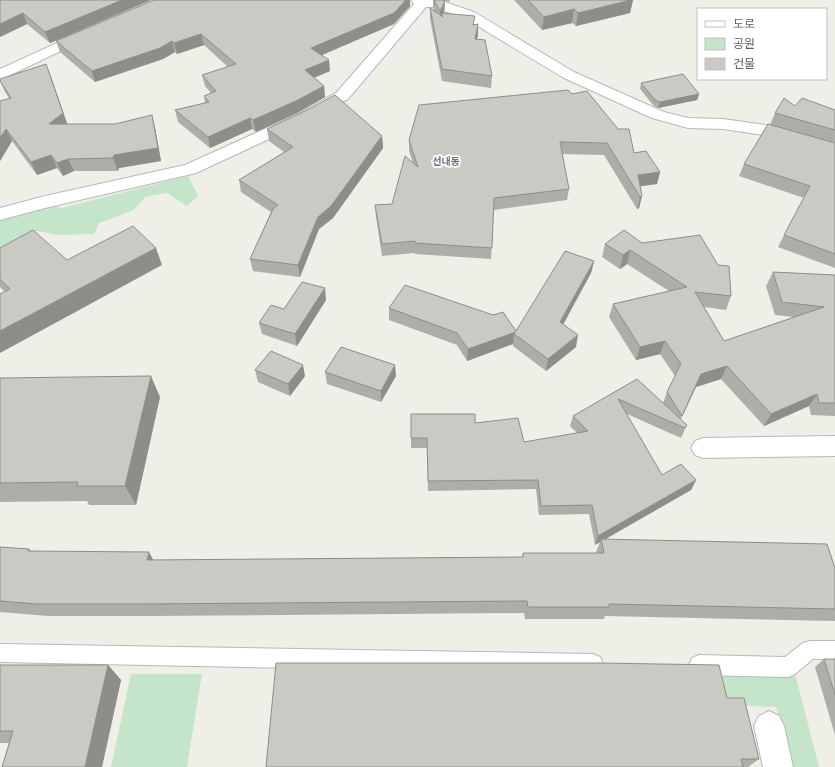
<svg xmlns="http://www.w3.org/2000/svg" width="835" height="767" font-family="Poppins,'Noto Sans KR',sans-serif">
  <style>
    .green { fill: #c5e5cb }
    .lines { fill: none; stroke-linecap: round; stroke-linejoin: round }
    .service-casing { stroke: #b7b8bc; stroke-width: 2 }
    .pedestrian-casing { stroke: #b7b8bc; stroke-width: 2 }
    .minor-casing { stroke: #b7b8bc; stroke-width: 2 }
    .service { fill: #fff; fill-rule: evenodd }
    .pedestrian { fill: #fff; fill-rule: evenodd }
    .minor { fill: #fff; fill-rule: evenodd }
    .wall { fill: #afada9 }
    .shaded-wall { fill: #8e8d89 }
    .building { fill: #cbc9c4; stroke: #8e8d89 }
    .labels { text-anchor: middle; dominant-baseline: central; stroke-width: 3.5; stroke-linejoin: round; paint-order: stroke }
    .far-quarter-label { font-size: 10px; font-weight: bold; fill: #6f7278; stroke: #fff }
  </style>
  <rect width="100%" height="100%" fill="#efefe7"/>
  <!-- green -->
  <path class="green" d="M 188,176 L 198,196 L 187,206 L 167,193 L 145,197 L 134,210 L 99,223 L 94,234 L 59,235 L 37,231 L 13,248 L 0,247 L 0,220 L 52,205 L 61,208 Z
    M 714,671 L 795,673 L 819,767 L 791,767 L 776,707 L 720,705 Z
    M 131,674 L 202,674 L 187,767 L 111,767 Z"/>
  <g class="lines">
    <defs>
      <path id="service" d="M 810,641 L 835,641 L 835,659 L 813,659 L 795,674 L 788,677 L 699,675 L 692,672 L 689,665 L 692,658 L 699,655 L 785,657 L 803,643 Z
        M 0,644 L 593,654 L 600,657 L 603,664 L 600,671 L 593,674 L 0,662 Z"/>
      <path id="pedestrian" d="M 769,711 L 779,716 L 784,726 L 793,767 L 763,767 L 754,726 L 759,716 Z"/>
      <path id="minor" d="M 411,0 L 439,0 L 474,12 L 574,72 L 664,112 L 688,118 L 723,119 L 766,125 L 835,145 L 835,156 L 764,135 L 723,129 L 688,128 L 652,118 L 564,78 L 464,18 L 433,7 L 426,7 L 348,99 L 310,120 L 196,173 L 45,208 L 0,220 L 0,208 L 45,196 L 185,165 L 298,114 L 336,93 L 414,4 Z
        M 85,30 L 90,31 L 92,34 L 90,37 L 0,80 L 0,69 Z
        M 835,436 L 835,456 L 703,458 L 695,455 L 691,448 L 695,441 L 703,438 Z"/>
    </defs>
    <!-- service casing -->
    <use href="#service" class="service-casing"/>
    <!-- pedestrian casing -->
    <use href="#pedestrian" class="pedestrian-casing"/>
    <!-- minor casing -->
    <use href="#minor" class="minor-casing"/>
    <!-- service -->
    <use href="#service" class="service"/>
    <!-- pedestrian -->
    <use href="#pedestrian" class="pedestrian"/>
    <!-- minor -->
    <use href="#minor" class="minor"/>
  </g>
  <!-- wall -->
  <path class="wall" d="M 0,0 L 151,0 L 50,43 L 27,24 L 0,37 Z
    M 154,0 L 410,0 L 410,6 L 394,24 L 321,55 L 330,71 L 314,78 L 324,86 L 325,97 L 297,113 L 256,132 L 252,129 L 210,148 L 178,122 L 175,110 L 205,103 L 204,96 L 211,93 L 205,86 L 202,75 L 228,67 L 204,45 L 177,54 L 175,52 L 163,59 L 95,82 L 60,52 L 56,41 Z
    M 433,0 L 442,0 L 445,1 L 444,13 L 474,25 L 478,35 L 477,39 L 492,76 L 491,88 L 442,81 L 430,19 L 430,8 L 434,10 L 433,8 Z
    M 443,0 L 450,0 L 449,2 Z
    M 514,0 L 633,0 L 630,13 L 576,26 L 572,23 L 542,30 Z
    M 51,77 L 67,124 L 155,128 L 161,161 L 119,168 L 118,171 L 74,171 L 63,176 L 57,168 L 37,175 L 12,141 L 0,161 L 9,98 L 5,92 L 0,81 L 0,79 Z
    M 641,83 L 699,94 L 697,100 L 658,108 L 654,106 L 640,89 Z
    M 572,94 L 634,153 L 660,172 L 657,184 L 640,186 L 642,196 L 639,208 L 637,209 L 604,155 L 562,154 L 569,189 L 567,200 L 494,210 L 491,259 L 415,254 L 415,253 L 382,256 L 376,217 L 375,205 L 392,204 L 413,163 L 409,151 L 409,140 Z
    M 795,106 L 835,110 L 835,268 L 778,247 L 784,235 L 804,198 L 739,176 L 744,164 L 770,125 L 775,113 Z
    M 267,129 L 382,136 L 383,148 L 333,218 L 319,229 L 300,277 L 253,271 L 250,259 L 271,212 L 241,192 L 239,180 L 284,152 L 269,141 Z
    M 642,243 L 731,296 L 726,310 L 704,307 L 724,341 L 794,317 L 775,315 L 766,286 L 773,272 L 835,275 L 835,416 L 811,415 L 809,406 L 764,426 L 721,379 L 696,387 L 680,420 L 687,425 L 681,438 L 627,414 L 662,475 L 696,480 L 691,490 L 605,539 L 835,568 L 835,621 L 605,616 L 604,619 L 525,619 L 524,613 L 149,616 L 48,616 L 0,612 L 0,547 L 29,549 L 32,551 L 153,560 L 522,557 L 523,553 L 596,553 L 596,552 L 600,542 L 595,545 L 589,514 L 539,515 L 536,489 L 428,491 L 427,448 L 411,448 L 411,414 L 475,423 L 524,442 L 577,433 L 570,426 L 573,416 L 637,379 L 663,403 L 667,392 L 675,376 L 660,354 L 636,360 L 609,317 L 613,304 L 669,291 L 627,264 L 620,269 L 602,257 L 605,244 Z
    M 0,248 L 67,260 L 162,265 L 5,292 L 0,287 Z
    M 594,261 L 591,273 L 563,324 L 576,347 L 546,371 L 513,346 L 513,344 L 467,361 L 457,345 L 389,320 L 389,308 L 493,315 L 516,331 Z
    M 326,300 L 297,346 L 262,334 L 259,323 L 284,309 Z
    M 255,370 L 305,376 L 290,396 L 258,382 Z
    M 325,372 L 396,376 L 381,402 L 327,384 Z
    M 0,378 L 160,397 L 136,505 L 89,505 L 87,501 L 0,502 Z
    M 824,659 L 835,659 L 835,735 L 815,667 Z
    M 0,665 L 108,665 L 121,680 L 102,767 L 2,767 L 9,743 L 0,743 Z
    M 727,698 L 759,759 L 748,767 L 266,767 Z"/>
  <!-- shaded-wall -->
  <path class="shaded-wall" d="M 122,0 L 151,0 L 50,43 L 45,32 Z
    M 406,0 L 410,0 L 410,6 L 394,24 L 313,59 L 311,48 Z
    M 631,0 L 633,0 L 630,13 L 576,26 L 578,13 Z
    M 445,1 L 444,13 L 443,16 L 441,13 L 441,20 L 440,23 L 440,11 Z
    M 574,9 L 572,23 L 542,30 L 544,17 Z
    M 23,13 L 27,24 L 0,37 L 0,24 Z
    M 478,24 L 478,35 L 474,51 L 475,39 Z
    M 201,34 L 204,45 L 177,54 L 174,43 Z
    M 172,41 L 175,52 L 163,59 L 95,82 L 92,71 Z
    M 329,60 L 330,71 L 306,81 L 305,70 Z
    M 46,64 L 51,77 L 68,126 L 49,124 Z
    M 324,86 L 325,97 L 297,113 L 256,132 L 253,120 Z
    M 699,94 L 697,100 L 658,108 L 660,102 Z
    M 152,115 L 155,128 L 161,161 L 119,168 L 118,171 L 113,158 L 114,155 Z
    M 250,118 L 252,129 L 210,148 L 208,137 Z
    M 6,129 L 12,141 L 0,161 L 0,138 Z
    M 382,136 L 383,148 L 333,218 L 319,229 L 300,277 L 298,265 L 318,217 Z
    M 51,155 L 57,168 L 37,175 L 31,162 Z
    M 68,159 L 74,171 L 63,176 L 57,163 Z
    M 660,172 L 657,184 L 635,187 L 638,175 Z
    M 642,196 L 639,208 L 637,209 L 640,197 Z
    M 156,248 L 162,265 L 0,353 L 0,331 Z
    M 630,250 L 627,264 L 620,269 L 623,255 Z
    M 594,261 L 591,273 L 558,334 L 560,322 Z
    M 325,288 L 326,300 L 297,346 L 295,334 Z
    M 516,332 L 514,334 L 513,344 L 467,361 L 468,349 Z
    M 578,335 L 576,347 L 546,371 L 548,359 Z
    M 665,341 L 660,354 L 636,360 L 640,347 Z
    M 303,365 L 305,376 L 290,396 L 288,384 Z
    M 395,365 L 396,376 L 381,402 L 381,391 Z
    M 727,366 L 721,379 L 696,387 L 677,428 L 701,374 Z
    M 151,376 L 160,397 L 136,505 L 125,486 Z
    M 817,394 L 809,406 L 764,426 L 771,414 Z
    M 696,480 L 691,490 L 602,541 L 601,539 L 600,542 L 595,545 L 598,536 Z
    M 149,552 L 156,565 L 147,560 Z
    M 108,665 L 121,680 L 102,767 L 85,767 Z"/>
  <!-- building -->
  <path class="building" d="M 0,0 L 122,0 L 45,32 L 23,13 L 0,24 Z
    M 154,0 L 406,0 L 394,13 L 311,48 L 329,60 L 305,70 L 324,86 L 296,101 L 253,120 L 250,118 L 208,137 L 175,110 L 209,102 L 204,96 L 216,91 L 202,75 L 236,64 L 201,34 L 174,43 L 172,41 L 160,48 L 92,71 L 56,41 Z
    M 434,0 L 442,0 L 445,1 L 440,11 Z
    M 528,0 L 631,0 L 578,13 L 574,9 L 544,17 Z
    M 430,8 L 443,17 L 441,13 L 475,16 L 473,25 L 478,24 L 475,39 L 485,40 L 492,76 L 442,69 Z
    M 46,64 L 63,113 L 49,124 L 115,124 L 152,115 L 158,148 L 114,155 L 113,158 L 68,159 L 57,163 L 51,155 L 31,162 L 6,129 L 0,138 L 0,101 L 11,98 L 0,81 L 0,79 Z
    M 683,74 L 699,94 L 660,102 L 655,100 L 641,83 Z
    M 568,90 L 572,94 L 587,91 L 618,129 L 629,129 L 634,153 L 646,151 L 660,172 L 638,175 L 642,196 L 640,197 L 607,143 L 560,142 L 569,189 L 494,198 L 492,248 L 415,243 L 415,241 L 382,244 L 375,205 L 392,204 L 405,156 L 418,167 L 409,140 L 419,105 Z
    M 335,95 L 382,136 L 331,206 L 318,217 L 298,265 L 250,259 L 273,209 L 278,205 L 239,180 L 293,147 L 267,129 L 309,109 Z
    M 784,98 L 795,106 L 802,98 L 835,110 L 835,130 L 775,113 Z
    M 768,124 L 835,143 L 835,254 L 784,235 L 810,186 L 744,164 Z
    M 133,226 L 156,248 L 0,331 L 0,294 L 10,289 L 0,279 L 0,248 L 33,230 L 67,260 Z
    M 624,230 L 642,243 L 700,235 L 718,265 L 729,266 L 731,296 L 695,292 L 724,341 L 824,307 L 782,302 L 773,272 L 835,275 L 835,403 L 819,403 L 817,394 L 771,414 L 727,366 L 701,374 L 682,416 L 667,392 L 681,364 L 665,341 L 640,347 L 613,304 L 687,287 L 630,250 L 623,255 L 605,244 Z
    M 565,251 L 594,261 L 560,322 L 578,335 L 548,359 L 514,334 L 516,332 L 468,349 L 457,333 L 389,308 L 405,285 L 493,315 L 503,312 L 516,331 Z
    M 302,282 L 325,288 L 295,334 L 259,323 L 271,305 L 284,309 Z
    M 341,347 L 395,365 L 381,391 L 325,372 Z
    M 271,351 L 303,365 L 288,384 L 255,370 Z
    M 151,376 L 125,486 L 77,486 L 78,482 L 0,483 L 0,378 Z
    M 637,379 L 687,425 L 685,428 L 618,399 L 662,475 L 681,464 L 696,480 L 598,536 L 592,505 L 541,506 L 538,480 L 428,481 L 427,438 L 411,438 L 411,414 L 475,414 L 475,423 L 518,418 L 524,442 L 588,431 L 573,416 Z
    M 601,539 L 827,544 L 835,568 L 835,609 L 609,604 L 609,607 L 528,607 L 527,601 L 141,604 L 36,604 L 0,601 L 0,547 L 29,549 L 28,551 L 149,552 L 147,560 L 523,557 L 523,553 L 604,553 Z
    M 824,659 L 835,659 L 835,695 Z
    M 276,663 L 600,663 L 719,665 L 727,698 L 744,698 L 759,759 L 741,759 L 743,767 L 266,767 Z
    M 0,665 L 108,665 L 85,767 L 2,767 L 13,731 L 0,731 Z"/>
  <g class="labels">
    <!-- far-quarter labels -->
    <g class="far-quarter-label">
      <text x="446" y="161">선내동</text>
    </g>
  </g>
  <!-- legend -->
  <rect x="697" y="8" width="130" height="72" fill="#ffffff" stroke="#bfbfc2"/>
  <rect x="705" y="21" width="20" height="6" fill="#ffffff" stroke="#bfbfc2"/>
  <text x="733" y="28" font-size="12" fill="#5e6066">도로</text>
  <rect x="705" y="38" width="20" height="12" fill="#c5e5cb" stroke="#bfbfc2"/>
  <text x="733" y="48" font-size="12" fill="#5e6066">공원</text>
  <rect x="705" y="58" width="20" height="12" fill="#cbc9c4" stroke="#bfbfc2"/>
  <text x="733" y="68" font-size="12" fill="#5e6066">건물</text>
</svg>
